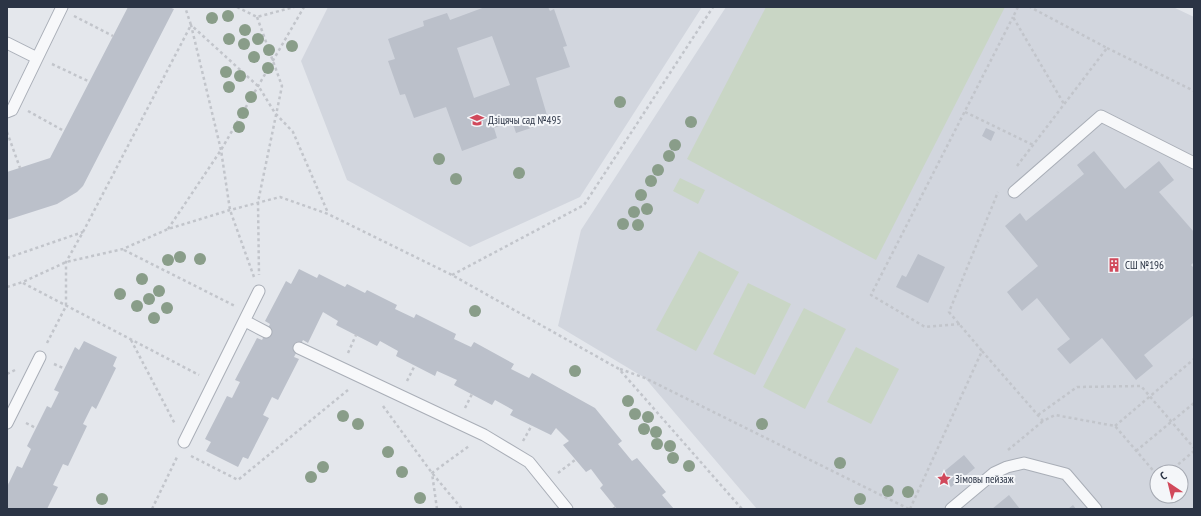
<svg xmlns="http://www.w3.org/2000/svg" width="1201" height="516" font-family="'PT Sans Narrow',sans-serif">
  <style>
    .built { fill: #d2d6de; fill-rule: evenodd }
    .green { fill: #c9d6c5 }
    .building { fill: #bbc0ca; fill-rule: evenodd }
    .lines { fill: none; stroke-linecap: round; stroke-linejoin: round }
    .service-casing { stroke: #a9aeb7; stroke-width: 13 }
    .path { stroke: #c2c5cb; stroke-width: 2.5; stroke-dasharray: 3 3; stroke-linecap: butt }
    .service { stroke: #f7f8fa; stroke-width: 11 }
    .tree { fill: #899d89 }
    .labels { text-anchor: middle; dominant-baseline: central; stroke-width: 4; stroke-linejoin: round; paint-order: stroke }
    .poi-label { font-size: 11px; fill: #2b3445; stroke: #f4f6f9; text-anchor: start }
  </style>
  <rect width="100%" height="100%" fill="#e4e7ec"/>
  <!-- built -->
  <path class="built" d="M 328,7 L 702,7 L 580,197 L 470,247 L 347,180 L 301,61 Z
    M 726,7 L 1173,7 L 1194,17 L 1194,509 L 757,509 L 645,378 L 558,326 L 581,230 ZM 1157,472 L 1181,472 L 1181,496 L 1157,496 Z"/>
  <!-- green -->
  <path class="green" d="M 766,7 L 1005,7 L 876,260 L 687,159 Z
    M 680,178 L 705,190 L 698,204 L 673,191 Z
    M 699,251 L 739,272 L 696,351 L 656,330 Z
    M 748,283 L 791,304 L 755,375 L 713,354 Z
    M 804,308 L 846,329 L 805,409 L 763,387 Z
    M 856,347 L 899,369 L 871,424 L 827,402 Z"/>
  <!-- building -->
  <path class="building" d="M 128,7 L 169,7 L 174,9 L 83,186 L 77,192 L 57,204 L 7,220 L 7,172 L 50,158 Z
    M 485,7 L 548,7 L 550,11 L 554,9 L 567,46 L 563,47 L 570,67 L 536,78 L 549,122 L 516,133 L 512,121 L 494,128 L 497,138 L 462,151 L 446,107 L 414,118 L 405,94 L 400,95 L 388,61 L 395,59 L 388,39 L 424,26 L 423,21 L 447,13 L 450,20 ZM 492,36 L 510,85 L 474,98 L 457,48 Z
    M 986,128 L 995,132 L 991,141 L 982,136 Z
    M 1094,151 L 1125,189 L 1159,161 L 1174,180 L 1159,192 L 1194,232 L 1194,262 L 1191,265 L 1194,268 L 1194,315 L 1144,355 L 1153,366 L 1136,380 L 1102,338 L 1070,364 L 1057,349 L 1070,339 L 1037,298 L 1022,311 L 1007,292 L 1038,266 L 1005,226 L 1020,213 L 1026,221 L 1084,174 L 1077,165 Z
    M 918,254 L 945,267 L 928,303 L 896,287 L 902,275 L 906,277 Z
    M 299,269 L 317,278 L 319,274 L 345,287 L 347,284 L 365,293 L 367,290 L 397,305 L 395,309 L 414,318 L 416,314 L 456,334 L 454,339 L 471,347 L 474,342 L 514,364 L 511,369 L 529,378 L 532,373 L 595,408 L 622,441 L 618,444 L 632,461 L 637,458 L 666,492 L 662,495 L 674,509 L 617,509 L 600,488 L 603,485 L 591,469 L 586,472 L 563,445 L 569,441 L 556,428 L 551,435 L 510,415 L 513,410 L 495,400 L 492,405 L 454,385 L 457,380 L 437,371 L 435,376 L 396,356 L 398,351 L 380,341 L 377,346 L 336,325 L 338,321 L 323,312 L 308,343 L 303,340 L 294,357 L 299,359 L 278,400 L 272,397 L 263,415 L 269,418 L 248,459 L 243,457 L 238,467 L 206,451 L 211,442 L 205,439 L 227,396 L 232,398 L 240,382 L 235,380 L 257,338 L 262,340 L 270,324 L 265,321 L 286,281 L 291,284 Z
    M 84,341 L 117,357 L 113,366 L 116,368 L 96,409 L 92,406 L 83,424 L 87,426 L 68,466 L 63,464 L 53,485 L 58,487 L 47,509 L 7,509 L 7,487 L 17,466 L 22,468 L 31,449 L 27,446 L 47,406 L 51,408 L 59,392 L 54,390 L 75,347 L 79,350 Z
    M 964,455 L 975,468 L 951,487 L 941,474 Z
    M 1009,495 L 1020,509 L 992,509 Z
    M 1073,505 L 1076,509 L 1068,509 Z"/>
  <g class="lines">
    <defs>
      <path id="service" d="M 7,43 L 37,58
        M 7,112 L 12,110 L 62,7
        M 1014,192 L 1101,116 L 1194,163
        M 245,321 L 266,332
        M 299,348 L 484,435 L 529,462 L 567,509
        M 7,423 L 40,357
        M 184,442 L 259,291
        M 951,509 L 994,473 L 1007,467 L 1024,463 L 1066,474 L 1096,509"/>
    </defs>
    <!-- service casing -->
    <use href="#service" class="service-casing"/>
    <!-- path -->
    <path class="path" d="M 237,7 L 257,17 L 294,7
      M 1018,7 L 1013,17 L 1064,104
      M 74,16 L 113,36
      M 257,17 L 282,86 L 258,202 L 259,275
      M 1107,48 L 1194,91
      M 52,64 L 90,82
      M 28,111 L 64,131
      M 965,112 L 1033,145
      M 7,132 L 20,168
      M 1017,166 L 1107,48 L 1030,7
      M 168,229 L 221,150 L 304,7
      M 124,250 L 235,306
      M 7,258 L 83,232
      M 452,275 L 584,205 L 713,7
      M 254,277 L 230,210 L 221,150 L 191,25 L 259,87 L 275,113 L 293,132 L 328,213
      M 23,283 L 199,375
      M 7,287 L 23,282 L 66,262 L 123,249 L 168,229 L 230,210 L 280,197 L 328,214 L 452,275 L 619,369 L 742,509
      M 960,324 L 925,327 L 871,295 L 1013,17
      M 131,340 L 175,424
      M 47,343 L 66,306 L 66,262 L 83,232 L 191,25 L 185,7
      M 982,351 L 1043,421 L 1055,415 L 1115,426 L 1157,475
      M 348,353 L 356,335
      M 54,364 L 65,369
      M 620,369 L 645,378 L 909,509
      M 7,374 L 15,370
      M 407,381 L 415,365
      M 383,406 L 432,473 L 462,509
      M 465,408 L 472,394
      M 1038,415 L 1077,387 L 1141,386 L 1194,448
      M 26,423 L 36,428
      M 1115,426 L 1194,359
      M 523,441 L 532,425
      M 1008,450 L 1043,421
      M 1136,451 L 1194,403
      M 191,456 L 238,480 L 348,390
      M 1169,472 L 1194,451
      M 558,473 L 575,460
      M 7,484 L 8,485
      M 152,509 L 178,455
      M 437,509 L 432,473 L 469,446
      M 613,509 L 616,507
      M 910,509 L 982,351 L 949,312 L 998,192"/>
    <!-- service -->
    <use href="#service" class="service"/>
  </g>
  <!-- trees -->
  <g class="tree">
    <circle cx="228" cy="16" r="6"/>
    <circle cx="212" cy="18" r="6"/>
    <circle cx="245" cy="30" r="6"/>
    <circle cx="229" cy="39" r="6"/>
    <circle cx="258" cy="39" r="6"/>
    <circle cx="244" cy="44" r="6"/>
    <circle cx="292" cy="46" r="6"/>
    <circle cx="269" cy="50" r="6"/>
    <circle cx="254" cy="57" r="6"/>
    <circle cx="268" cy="68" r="6"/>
    <circle cx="226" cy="72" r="6"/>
    <circle cx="240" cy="76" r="6"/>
    <circle cx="229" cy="87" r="6"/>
    <circle cx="251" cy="97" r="6"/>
    <circle cx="620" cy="102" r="6"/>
    <circle cx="243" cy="113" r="6"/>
    <circle cx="691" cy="122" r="6"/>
    <circle cx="239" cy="127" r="6"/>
    <circle cx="675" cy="145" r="6"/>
    <circle cx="669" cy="156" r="6"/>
    <circle cx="439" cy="159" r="6"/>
    <circle cx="658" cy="170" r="6"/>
    <circle cx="519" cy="173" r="6"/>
    <circle cx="456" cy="179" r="6"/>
    <circle cx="651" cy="181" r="6"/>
    <circle cx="641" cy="195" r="6"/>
    <circle cx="647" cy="209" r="6"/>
    <circle cx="634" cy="212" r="6"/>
    <circle cx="623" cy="224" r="6"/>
    <circle cx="638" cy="225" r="6"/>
    <circle cx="180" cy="257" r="6"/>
    <circle cx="200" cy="259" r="6"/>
    <circle cx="168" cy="260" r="6"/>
    <circle cx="142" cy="279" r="6"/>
    <circle cx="159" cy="291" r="6"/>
    <circle cx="120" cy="294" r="6"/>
    <circle cx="149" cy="299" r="6"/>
    <circle cx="137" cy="306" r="6"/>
    <circle cx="167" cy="308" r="6"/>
    <circle cx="475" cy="311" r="6"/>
    <circle cx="154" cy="318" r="6"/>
    <circle cx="575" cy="371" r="6"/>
    <circle cx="628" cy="401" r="6"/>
    <circle cx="635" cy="414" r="6"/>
    <circle cx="343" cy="416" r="6"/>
    <circle cx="648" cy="417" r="6"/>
    <circle cx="358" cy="424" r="6"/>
    <circle cx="762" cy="424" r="6"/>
    <circle cx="644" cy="429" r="6"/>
    <circle cx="656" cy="432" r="6"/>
    <circle cx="657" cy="444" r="6"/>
    <circle cx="670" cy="446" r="6"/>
    <circle cx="388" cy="452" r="6"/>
    <circle cx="673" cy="458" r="6"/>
    <circle cx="840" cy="463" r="6"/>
    <circle cx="689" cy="466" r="6"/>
    <circle cx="323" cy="467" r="6"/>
    <circle cx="402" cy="472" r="6"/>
    <circle cx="311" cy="477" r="6"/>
    <circle cx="888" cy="491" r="6"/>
    <circle cx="908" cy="492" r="6"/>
    <circle cx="420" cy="498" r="6"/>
    <circle cx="102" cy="499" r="6"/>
    <circle cx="860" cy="499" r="6"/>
  </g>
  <!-- icons -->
  <defs>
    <symbol id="school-bare" viewBox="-9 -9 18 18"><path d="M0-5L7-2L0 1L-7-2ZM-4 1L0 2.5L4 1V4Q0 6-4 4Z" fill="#d1495b" stroke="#f4f6f9" stroke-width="2.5" paint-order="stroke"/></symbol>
    <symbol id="building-bare" viewBox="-9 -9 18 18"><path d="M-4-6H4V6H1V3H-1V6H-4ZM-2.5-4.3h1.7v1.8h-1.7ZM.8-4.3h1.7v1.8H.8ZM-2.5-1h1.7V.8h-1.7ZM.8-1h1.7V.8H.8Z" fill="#d1495b" stroke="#f4f6f9" stroke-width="2.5" paint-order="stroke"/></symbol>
    <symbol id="sight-bare" viewBox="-9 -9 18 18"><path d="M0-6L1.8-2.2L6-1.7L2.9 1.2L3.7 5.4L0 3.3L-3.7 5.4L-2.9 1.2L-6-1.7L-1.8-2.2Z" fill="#d1495b" stroke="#f4f6f9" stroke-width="2.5" paint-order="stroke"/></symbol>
  </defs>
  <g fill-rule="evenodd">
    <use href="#school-bare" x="467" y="110" width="20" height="20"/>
    <use href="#building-bare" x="1104" y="255" width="20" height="20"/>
    <use href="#sight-bare" x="934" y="469" width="20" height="20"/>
  </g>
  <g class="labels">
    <!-- poi labels -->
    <g class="poi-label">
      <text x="488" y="120">Дзіцячы сад №495</text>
      <text x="1125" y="265">СШ №196</text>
      <text x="955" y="479">Зімовы пейзаж</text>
    </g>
  </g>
  <!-- border -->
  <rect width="1201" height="516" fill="none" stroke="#2b3445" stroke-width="16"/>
  <!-- north arrow -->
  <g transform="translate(1169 484) rotate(325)"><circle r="19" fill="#f4f6f9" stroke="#a4a8b1"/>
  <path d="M0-3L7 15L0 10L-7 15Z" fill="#d1495b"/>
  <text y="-6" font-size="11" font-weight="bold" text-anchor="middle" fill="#2b3445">С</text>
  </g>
</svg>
